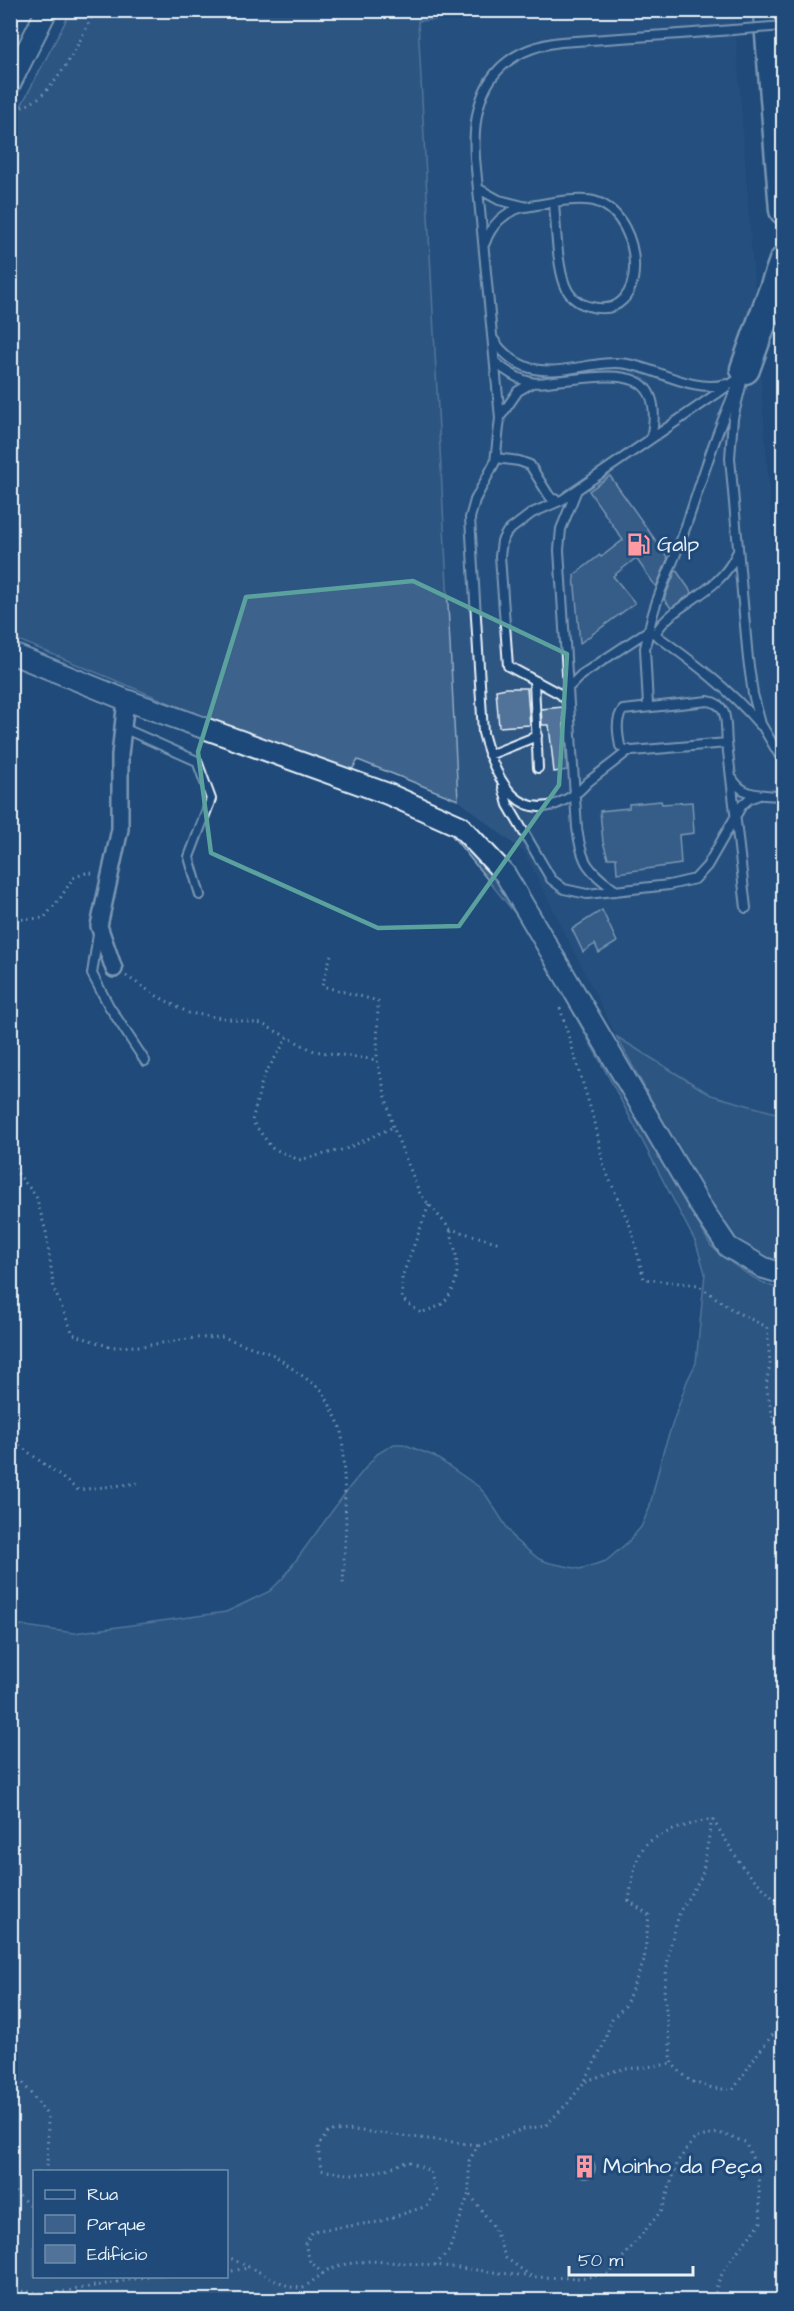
<svg xmlns="http://www.w3.org/2000/svg" width="794" height="2311" font-family="'Architects Daughter',sans-serif">
  <style>
    .built { fill: #2e5683 }
    .green { fill: #3c628c; stroke: #92aac2; stroke-width: 1.5; fill-rule: evenodd }
    .building { fill: #517399; stroke: #e8f1f8; stroke-width: 1.5 }
    .lines { fill: none; stroke-linecap: round; stroke-linejoin: round }
    .service-casing { stroke: #e8f1f8; stroke-width: 12 }
    .minor-casing { stroke: #e8f1f8; stroke-width: 20 }
    .tertiary-casing { stroke: #e8f1f8; stroke-width: 24 }
    .motorway-casing { stroke: #e8f1f8; stroke-width: 33 }
    .path { stroke: #e8f1f8; stroke-width: 3; stroke-dasharray: 1.5 4.5; stroke-linecap: butt }
    .service { stroke: #1f4a7a; stroke-width: 8 }
    .minor { stroke: #1f4a7a; stroke-width: 15 }
    .tertiary { stroke: #1f4a7a; stroke-width: 20 }
    .motorway { stroke: #1f4a7a; stroke-width: 28 }
    .service-bridge-casing { stroke: #e8f1f8; stroke-width: 12; stroke-linecap: butt }
    .service-bridge { stroke: #1f4a7a; stroke-width: 8 }
    .marked { fill: none; stroke: #5ba19e; stroke-width: 4.5; stroke-linejoin: round }
    .labels { text-anchor: middle; dominant-baseline: central; stroke-width: 6; stroke-linejoin: round; paint-order: stroke }
    .poi-label { font-size: 22px; fill: #e8f1f8; stroke: #1f4a7a; text-anchor: start }
  </style>
  <rect width="100%" height="100%" fill="#1f4a7a"/>
  <filter id="ink" filterUnits="userSpaceOnUse"><feTurbulence type="fractalNoise" baseFrequency=".0167" numOctaves="2"/><feDisplacementMap in="SourceGraphic" scale="12" xChannelSelector="R" yChannelSelector="G"/><feConvolveMatrix kernelMatrix="1 2 1 2 8 2 1 2 1" color-interpolation-filters="sRGB"/></filter>
  <g filter="url(#ink)">
    <!-- built -->
    <path class="built" d="M 550,10 L 734,11 L 783,681 L 783,1115 L 711,1095 L 617,1037 L 525,853 L 458,800 L 418,21 Z"/>
    <!-- green -->
    <path class="green" d="M 71,11 L 550,11 L 418,21 L 458,800 L 358,760 L 351,771 L 172,704 L 11,637 L 10,127 Z
      M 445,827 L 477,850 L 491,864 L 578,1010 L 711,1246 C 731,1264 757,1283 783,1290 L 783,2300 L 11,2300 L 11,1624 L 74,1633 L 226,1612 L 270,1591 L 283,1578 L 349,1488 L 377,1454 L 394,1444 L 403,1444 L 434,1456 L 479,1487 L 486,1495 L 515,1540 L 539,1559 L 550,1563 L 580,1569 L 606,1561 L 628,1542 L 641,1527 L 649,1509 L 663,1452 L 687,1381 L 696,1363 L 705,1273 L 696,1243 L 605,1070 L 526,927 ZM 34,2172 L 226,2172 L 226,2276 L 34,2276 Z
      M 617,1037 L 711,1095 L 783,1115 L 783,1265 L 761,1258 L 749,1251 L 732,1237 L 709,1206 Z"/>
    <!-- building -->
    <path class="building" d="M 610,476 L 668,558 L 656,587 L 636,558 L 613,576 L 635,603 L 580,643 L 574,575 L 600,555 L 601,557 L 623,540 L 589,491 Z
      M 676,570 L 692,593 L 671,608 L 664,599 Z
      M 506,688 L 527,688 L 530,725 L 499,727 L 496,690 Z
      M 563,707 L 567,770 L 554,772 L 549,725 L 542,725 L 541,709 Z
      M 661,801 L 662,804 L 692,802 L 694,833 L 679,835 L 681,864 L 617,873 L 616,858 L 608,858 L 603,842 L 600,811 L 629,808 L 629,804 Z
      M 602,910 L 617,942 L 599,953 L 595,944 L 583,952 L 572,929 Z
      M575 2168a10 10 0 1 1 20 0a10 10 0 1 1-20 0Z"/>
    <g class="lines">
      <defs>
        <path id="service" d="M 479,189 L 499,200 L 523,206
          M 485,243 C 491,225 505,211 524,207 C 545,204 578,196 597,202 C 645,218 651,325 588,306 C 577,303 569,296 565,285 C 557,265 556,226 554,203
          M 494,340 C 501,352 516,364 530,368 C 561,377 596,359 627,364 C 659,369 692,393 726,384
          M 495,362 C 504,370 519,380 531,382 C 538,384 547,382 554,381 C 605,377 668,359 651,438
          M 744,374 L 733,418 L 730,458 L 748,659 L 753,694 L 761,724 L 784,763
          M 500,417 L 518,391 L 532,383
          M 496,458 L 519,461 L 530,465 L 548,494 L 551,498 L 560,501
          M 576,492 L 561,529 L 559,550 L 577,828 C 582,864 587,869 616,891
          M 655,634 C 675,600 718,596 737,553
          M 534,682 L 538,768
          M 566,690 L 581,675 L 649,630 C 655,599 669,573 680,543 C 699,491 713,437 737,387
          M 567,701 L 560,694 L 508,666 L 500,556 L 502,541 L 507,532 L 532,513 L 562,500 L 738,379 L 743,373
          M 708,701 C 730,704 725,726 727,743 L 632,751 L 625,750 L 620,746 C 618,734 615,719 623,710 Z
          M 648,706 L 645,648 L 649,630 C 688,658 729,688 760,725
          M 123,728 L 197,761 L 211,799 L 189,857 L 200,895
          M 727,743 L 746,908
          M 629,750 C 616,761 602,771 588,782 C 584,786 580,791 575,794 C 520,832 495,779 483,733 L 470,518 L 475,500 L 495,462 L 500,418 L 475,158 C 471,94 493,50 561,42 L 680,34
          M 489,755 L 537,736
          M 732,778 C 744,799 763,793 784,797
          M 503,787 L 508,805 L 551,879 L 564,889 L 587,894 L 669,885 L 695,879 L 707,866 L 742,805 L 749,799 L 759,795
          M 98,934 L 92,974 L 109,1006 L 145,1061"/>
        <path id="minor" d="M 114,969 L 99,926 L 120,829 L 120,755 L 126,700"/>
        <path id="tertiary" d="M 10,84 L 47,10
          M 10,653 L 126,700 L 388,794 L 460,826 L 505,874 L 699,1204 L 728,1247 L 764,1268 L 784,1274"/>
        <path id="motorway" d="M 768,10 L 784,210
          M 745,369 L 784,261"/>
      </defs>
      <!-- service casing -->
      <use href="#service" class="service-casing"/>
      <!-- minor casing -->
      <use href="#minor" class="minor-casing"/>
      <!-- tertiary casing -->
      <use href="#tertiary" class="tertiary-casing"/>
      <!-- motorway casing -->
      <use href="#motorway" class="motorway-casing"/>
      <!-- path -->
      <path class="path" d="M 10,108 C 50,111 80,40 95,10
        M 10,920 L 44,918 L 61,897 L 73,878 L 86,873 L 95,873
        M 331,955 L 322,986 L 378,1001 L 377,1060
        M 126,976 L 157,996 L 189,1013 L 262,1024 L 314,1051 L 377,1060 L 393,1127 L 420,1194 L 450,1229 L 500,1243
        M 560,1008 L 595,1123 L 604,1167 L 631,1228 L 644,1279 L 698,1285 L 734,1311 L 767,1327 L 770,1364 L 766,1385 L 784,1470
        M 288,1037 L 263,1077 L 252,1121 L 272,1148 L 299,1160 L 346,1149 L 393,1127
        M 10,1164 L 36,1196 L 46,1232 L 54,1289 L 73,1334 L 110,1347 L 143,1346 L 194,1338 L 223,1337 L 274,1355 L 323,1391 L 342,1430 L 346,1522 L 343,1584
        M 429,1205 L 402,1277 L 402,1299 L 421,1313 C 427,1310 438,1308 443,1303 C 464,1282 457,1255 450,1229
        M 10,1438 L 78,1490 L 140,1483
        M 712,1819 L 702,1876 L 680,1911 L 669,1950 L 664,1992 L 672,2064 L 690,2081 L 712,2088 L 733,2090 L 758,2053 L 779,2027 L 784,2016
        M 713,1820 L 744,1869 L 784,1909
        M 784,1864 L 778,1876 L 784,1898
        M 10,2071 L 23,2083 L 48,2116 L 47,2172
        M 586,2081 L 617,2070 L 672,2064
        M 10,2188 L 34,2209
        M 226,2256 L 290,2287 L 303,2288 L 328,2270 L 346,2264 L 370,2261 L 435,2265 L 534,2277 L 580,2278 L 609,2274 L 662,2210 L 678,2161 L 695,2138 L 719,2133 L 745,2142 L 758,2170 L 761,2222 C 745,2244 714,2272 715,2300
        M 435,2265 L 449,2251 L 469,2193
        M 226,2272 L 248,2268
        M 323,2274 L 310,2261 L 305,2244 L 313,2231 L 378,2222 L 427,2206 L 436,2191 L 430,2171 L 408,2161 C 374,2175 357,2177 321,2170 L 318,2146 L 329,2131 L 354,2130 L 478,2145
        M 531,2276 L 506,2258 L 493,2226 L 469,2193 L 469,2161 L 478,2145 L 524,2129 L 545,2126 L 568,2103 L 585,2081 L 602,2048 L 612,2019 L 625,2006 L 644,1961 L 649,1915 L 629,1901 C 632,1883 633,1863 644,1847 C 652,1834 697,1822 712,1819
        M 10,2290 L 50,2294 L 151,2276"/>
      <!-- service -->
      <use href="#service" class="service"/>
      <!-- minor -->
      <use href="#minor" class="minor"/>
      <!-- tertiary -->
      <use href="#tertiary" class="tertiary"/>
      <!-- motorway -->
      <use href="#motorway" class="motorway"/>
      <defs>
        <path id="service-bridge" d="M 680,34 L 784,26"/>
      </defs>
      <!-- service-bridge casing -->
      <use href="#service-bridge" class="service-bridge-casing"/>
      <!-- service-bridge -->
      <use href="#service-bridge" class="service-bridge"/>
    </g>
  </g>
  <!-- marked area -->
  <path d="M0 0H794V2311H0ZM 413,581 L 567,654 L 559,785 L 459,926 L 378,928 L 211,853 L 198,752 L 246,597 Z" fill="#1f4a7a" fill-opacity=".55" fill-rule="evenodd"/>
  <path class="marked" d="M 413,581 L 567,654 L 559,785 L 459,926 L 378,928 L 211,853 L 198,752 L 246,597 Z"/>
  <!-- icons -->
  <defs>
    <symbol id="fuel-bare" viewBox="-9 -9 18 18"><path d="M-5.5-6h7V0h2V4h1.3V-2.5L3-4.5l.8-.8L6-3V5H2.5V1h-1V6h-7ZM-4.2-4.7v3.2H.2V-4.7Z" fill="#ff9aa2" stroke="#1f4a7a" stroke-width="2.5" paint-order="stroke"/></symbol>
    <symbol id="building-bare" viewBox="-9 -9 18 18"><path d="M-4-6H4V6H1V3H-1V6H-4ZM-2.5-4.3h1.7v1.8h-1.7ZM.8-4.3h1.7v1.8H.8ZM-2.5-1h1.7V.8h-1.7ZM.8-1h1.7V.8H.8Z" fill="#ff9aa2" stroke="#1f4a7a" stroke-width="2.5" paint-order="stroke"/></symbol>
  </defs>
  <g fill-rule="evenodd">
    <use href="#fuel-bare" x="622" y="528" width="33" height="33"/>
    <use href="#building-bare" x="568" y="2150" width="33" height="33"/>
  </g>
  <g class="labels">
    <!-- poi labels -->
    <g class="poi-label">
      <text x="657" y="544">Galp</text>
      <text x="603" y="2166">Moinho da Peça</text>
    </g>
  </g>
  <!-- margin -->
  <rect width="794" height="2311" fill="none" stroke="#1f4a7a" stroke-width="36"/>
  <rect x="18" y="18" width="758" height="2275" fill="none" stroke="#e8f1f8" stroke-width="2" filter="url(#ink)"/>
  <!-- legend -->
  <rect x="33" y="2170" width="195" height="108" fill="#1f4a7a" stroke="#6f8dac" stroke-width="1.5"/>
  <rect x="45" y="2190" width="30" height="9" fill="#1f4a7a" stroke="#6f8dac" stroke-width="1.5"/>
  <text x="87" y="2200" font-size="18" fill="#e8f1f8">Rua</text>
  <rect x="45" y="2215" width="30" height="18" fill="#3c628c" stroke="#6f8dac" stroke-width="1.5"/>
  <text x="87" y="2230" font-size="18" fill="#e8f1f8">Parque</text>
  <rect x="45" y="2245" width="30" height="18" fill="#517399" stroke="#6f8dac" stroke-width="1.5"/>
  <text x="87" y="2260" font-size="18" fill="#e8f1f8">Edifício</text>
  <!-- scale -->
  <path d="M569 2266v9h124v-9" fill="none" stroke="#e8f1f8" stroke-width="3"/>
  <text x="578" y="2266" font-size="18" fill="#e8f1f8" stroke="#1f4a7a" stroke-width="4.5" paint-order="stroke">50 m</text>
</svg>
